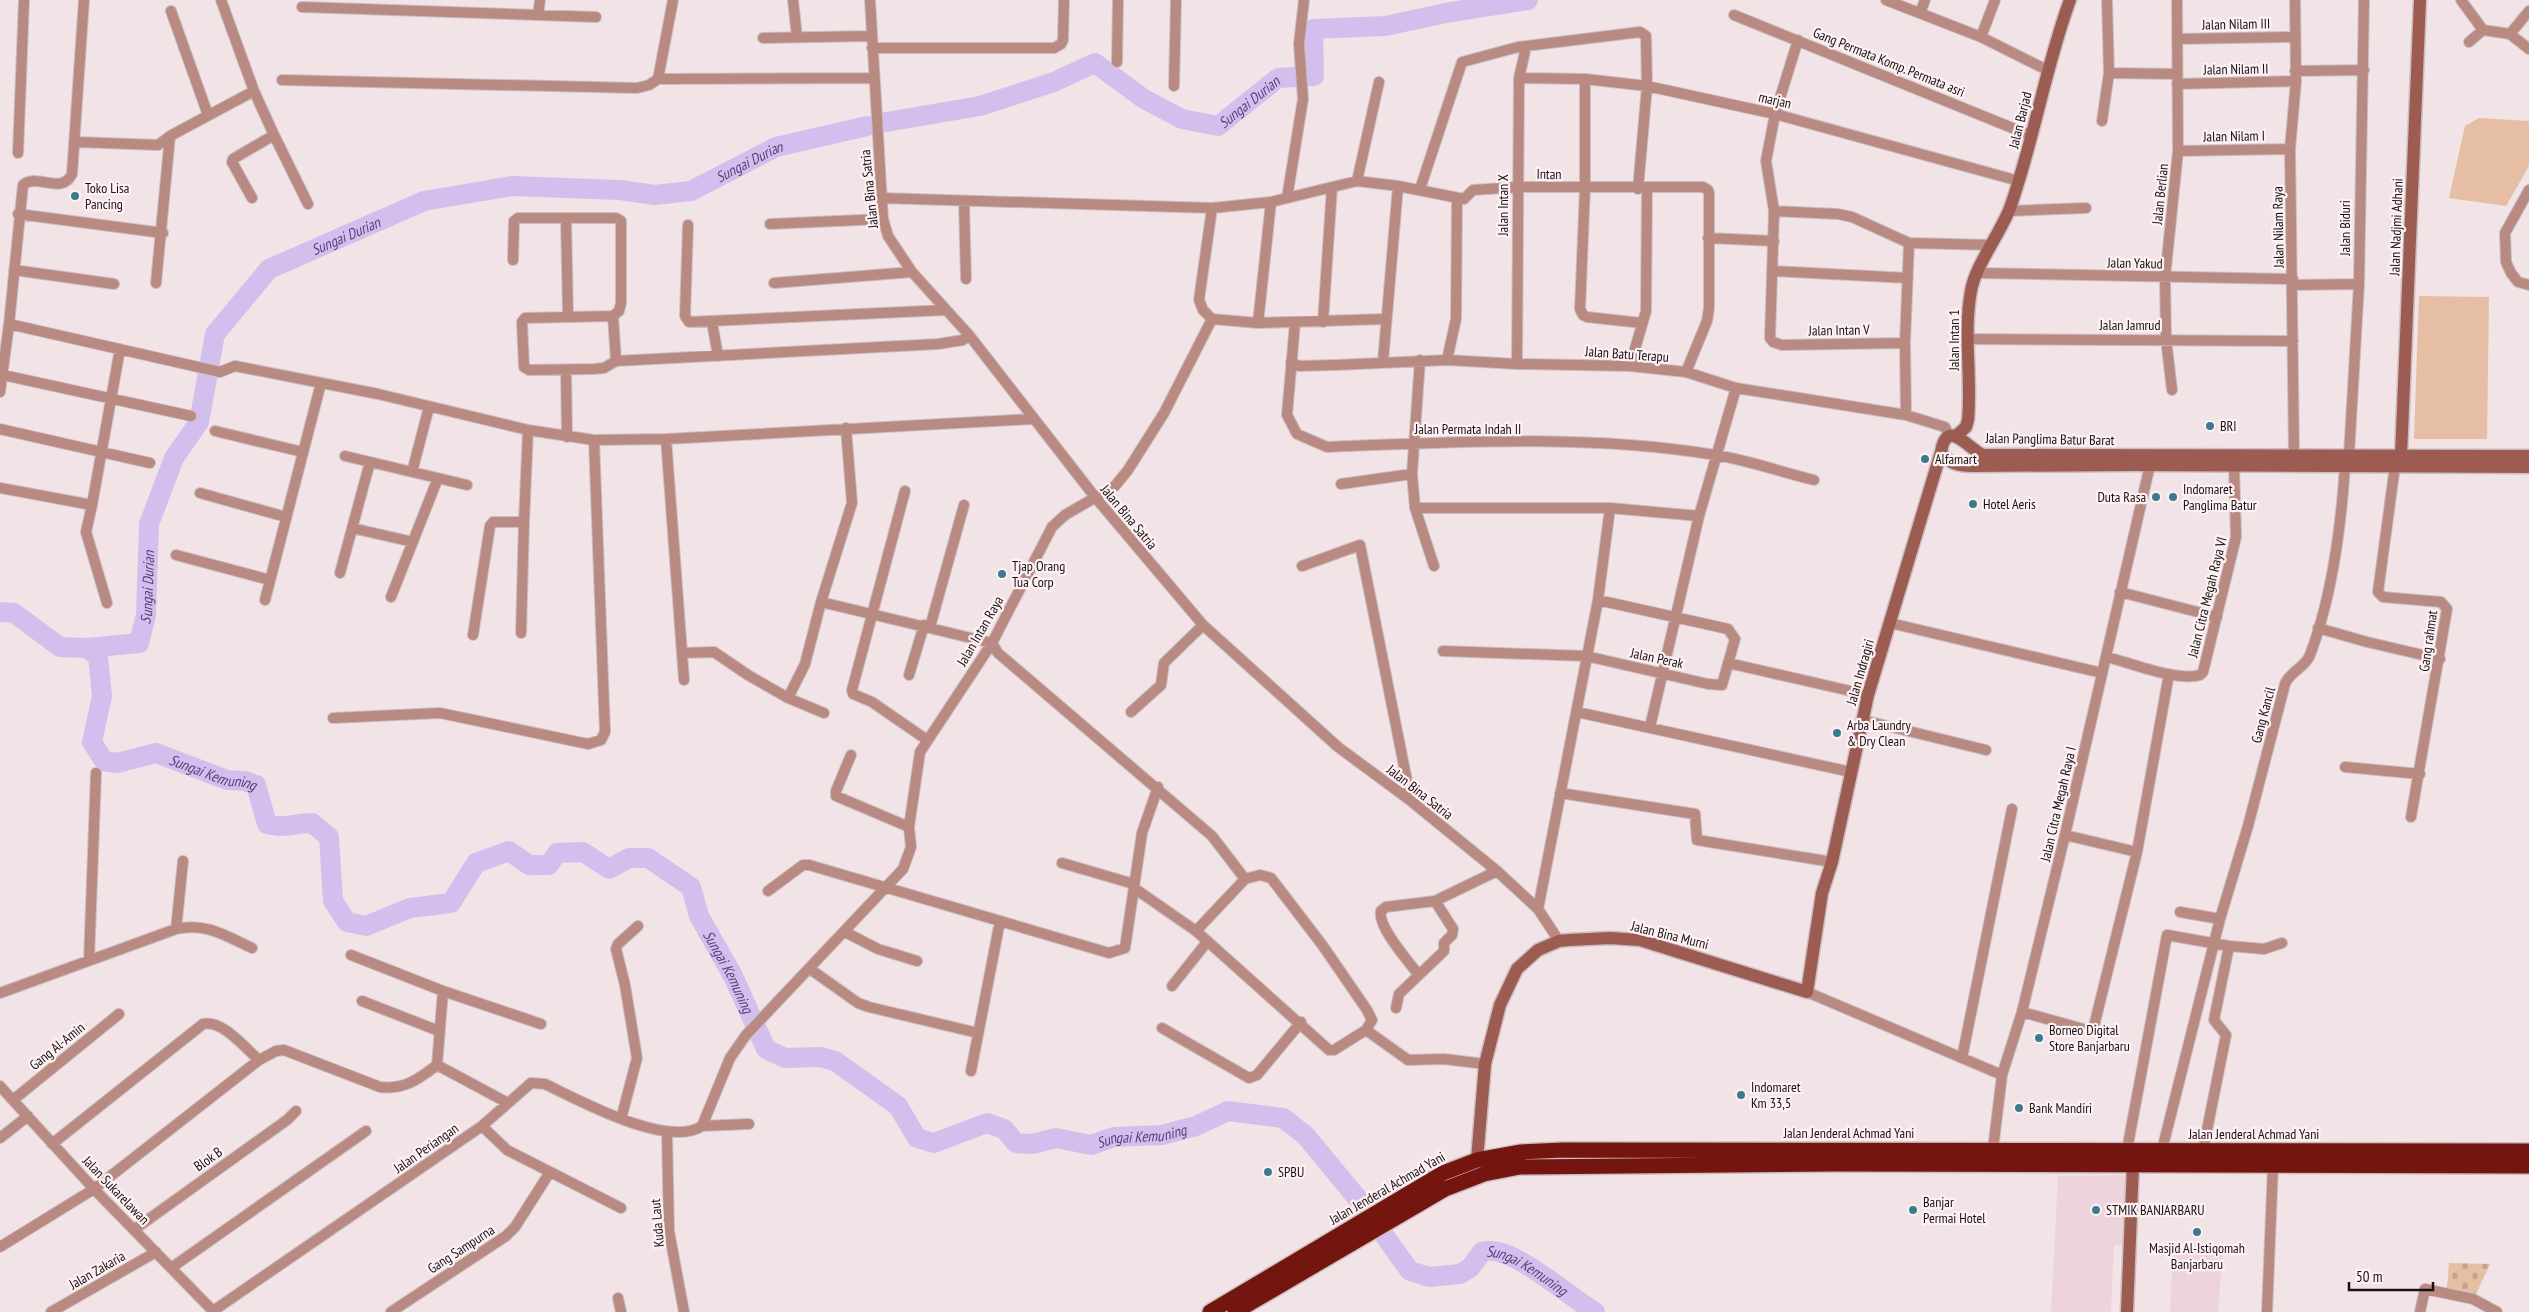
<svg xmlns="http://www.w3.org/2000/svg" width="2529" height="1312" font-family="'PT Sans Narrow',sans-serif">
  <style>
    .built { fill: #ecd4da }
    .green { fill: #e5bea3 }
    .cemetery { fill: url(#cemetery-stones) }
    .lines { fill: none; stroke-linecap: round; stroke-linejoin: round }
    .river { stroke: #d3bfee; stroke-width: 20 }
    .street-casing { stroke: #cbbdc0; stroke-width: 12 }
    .secondary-casing { stroke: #cbbdc0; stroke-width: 15 }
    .highway-casing { stroke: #cbbdc0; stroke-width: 18 }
    .street { stroke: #b88a82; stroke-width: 10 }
    .secondary { stroke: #9d5c52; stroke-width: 12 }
    .highway { stroke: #74160f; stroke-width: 15 }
    .poi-dot { fill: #3a7b8e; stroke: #fef1f4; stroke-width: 2 }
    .labels { text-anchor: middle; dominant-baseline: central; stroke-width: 4.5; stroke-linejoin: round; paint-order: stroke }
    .street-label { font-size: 14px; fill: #171213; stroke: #fef1f4 }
    .poi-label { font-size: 14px; fill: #171213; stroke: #fef1f4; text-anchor: start }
    .water-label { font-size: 15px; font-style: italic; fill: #5a3f7a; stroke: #fef1f4 }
  </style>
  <defs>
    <pattern id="cemetery-stones" width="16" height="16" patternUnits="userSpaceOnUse" patternTransform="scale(1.25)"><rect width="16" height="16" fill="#e5bea3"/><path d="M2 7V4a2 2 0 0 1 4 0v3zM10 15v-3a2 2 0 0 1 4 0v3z" fill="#c4a28b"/></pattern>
  </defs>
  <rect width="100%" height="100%" fill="#f2e3e6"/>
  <!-- built -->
  <path class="built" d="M 2137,1175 L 2133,1246 L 2114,1245 L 2111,1312 L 2051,1312 L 2058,1176 Z
    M 2173,1248 L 2223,1250 L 2218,1312 L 2170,1312 Z"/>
  <!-- green -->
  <path class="green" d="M 2479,118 L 2529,121 L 2529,166 L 2506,206 L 2449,198 L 2465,126 Z
    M 2419,296 L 2489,297 L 2487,439 L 2414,439 Z"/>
  <!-- cemetery -->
  <path class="cemetery" d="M 2449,1263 L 2490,1264 L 2475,1296 L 2447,1289 Z"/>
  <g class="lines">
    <!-- river -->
    <g class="river">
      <path id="s1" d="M 886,122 L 980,106 L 1054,82 L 1095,63 L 1144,99 L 1182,119 L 1218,126 L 1278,78 L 1314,76 L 1313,29 L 1385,26 L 1451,12 L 1528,0"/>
      <path id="s2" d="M 0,612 L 14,613 L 60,647 L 87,648 L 98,657 L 102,696 L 92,742 L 104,761 L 117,763 L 156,753 L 227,780 L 245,781 L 256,785 L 267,824 C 283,829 295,823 312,823 L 329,837 L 333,901 L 347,922 L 366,926 L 410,908 L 451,903 L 476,863 L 509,851 L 529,865 L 549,865 L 557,853 L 583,852 L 609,869 L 629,858 L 648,858 L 691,887 L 699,916 L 733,976 L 766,1049 L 785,1058 L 820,1057 L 835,1061 L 898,1106 L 917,1138 L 934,1143 L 987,1123 L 1004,1129 L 1016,1143 L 1032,1144 L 1056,1138 L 1091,1145 L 1114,1137 L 1162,1135 L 1196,1126 L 1228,1111 L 1283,1118 L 1305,1135 L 1358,1199 L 1410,1271 L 1429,1277 L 1460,1274 L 1470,1268 L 1482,1252 C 1510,1242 1570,1298 1595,1312"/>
      <path id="s3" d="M 87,648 L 139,643 L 146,615 L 149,524 L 174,458 L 199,422 L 215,334 L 269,269 L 424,201 L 512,186 L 620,190 L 655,195 L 691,191 L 776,147 L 867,126"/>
    </g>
    <defs>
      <path id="street" d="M 793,0 L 797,37
        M 870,0 L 883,219 L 888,236 L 912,272 L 969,335 L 1095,497 L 1203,625 L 1338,747 L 1411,801 L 1497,871 L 1538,909 L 1559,941
        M 1886,0 L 1981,37 L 2047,70
        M 2461,0 L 2483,30
        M 302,7 L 596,17
        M 171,11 L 208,115
        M 1920,13 L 1925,0
        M 538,15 L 540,0
        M 1734,15 L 2032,136
        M 2510,34 L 2529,11
        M 1981,37 L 1995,0
        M 763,38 L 871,36
        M 2177,39 L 2295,37
        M 1798,40 L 1775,114 L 1766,161 L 1774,211 L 1770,338 L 1773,342 L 1782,345 L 1905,343
        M 2469,42 L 2483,30 L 2510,34 L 2529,49
        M 872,48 L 1054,48 L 1061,44 L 1063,40 L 1064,0
        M 1117,62 L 1118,0
        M 2295,71 L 2364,70
        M 2109,73 L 2177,74
        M 1519,78 L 1585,79 L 1647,86 L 1775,114 L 2019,181
        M 658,79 L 673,0
        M 1585,79 L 1585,188 L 1580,309 L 1583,315 L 1587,317 L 1642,323
        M 282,80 L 637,88 L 649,85 L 658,79 L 874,78
        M 2177,84 L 2296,81
        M 1174,86 L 1176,0
        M 2102,121 L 2109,73 L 2107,0
        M 274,135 L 308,204
        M 76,142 L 158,145 L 170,136 L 254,91 L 221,0
        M 2178,151 L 2290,149
        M 18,153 L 24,0
        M 1357,181 L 1379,82
        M 1420,189 L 1462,62 L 1518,47 L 1640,32 L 1646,36 L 1647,86 L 1638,189
        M 2529,190 L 2505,233 L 2506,262 L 2511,273 L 2518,282 L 2529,285
        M 252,198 L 232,162 L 233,159 L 274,135 L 254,91
        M 880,198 L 1212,208 L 1271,202 L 1357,181 L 1398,186 L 1464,199 L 1473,190 L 1517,187 L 1703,187 L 1708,190 L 1709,193 L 1709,308 L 1707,321 L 1686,372
        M 1287,198 L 1303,99 L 1299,44 L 1304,0
        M 964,202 L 966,279
        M 1212,208 L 1199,300 L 1203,310 L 1212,319
        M 1774,211 L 1838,214 L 1852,217 L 1909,243 L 1992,245
        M 2009,211 L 2086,208
        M 18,214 L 163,233
        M 566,218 L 568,316
        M 770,224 L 883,219
        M 688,225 L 685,316 L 689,322 L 946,310
        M 1708,238 L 1774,241
        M 513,260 L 514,221 L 518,218 L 616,218 L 621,221 L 621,303 L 619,311 L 613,316 L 616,361
        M 14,270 L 114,284
        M 1772,271 L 1908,278
        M 1977,273 L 2293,279
        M 156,283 L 170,136
        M 774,283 L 912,272
        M 2293,285 L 2359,284
        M 613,316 L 525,318 L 522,322 L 524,367 L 529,370 L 594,369 L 604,368 L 616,361 L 938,344 L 963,340 L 969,335
        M 1212,319 L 1258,323 L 1385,319
        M 712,322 L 718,356
        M 1323,322 L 1332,187
        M 1258,323 L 1271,202
        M 1295,323 L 1287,415 L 1297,434 L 1327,447 C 1455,442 1587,434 1715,455 C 1748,460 1781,472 1814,480
        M 9,324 L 220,372 L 235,366 L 378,394 L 528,430 L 594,440 L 666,439 L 1032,419
        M 1967,339 L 2293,341
        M 1420,360 L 1412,474 L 1415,508 L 1610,508 L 1598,600 L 1538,909
        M 1447,360 L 1456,319 L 1457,199
        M 1291,362 L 1299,366 L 1336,365 L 1447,360 L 1517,364 L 1630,366 L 1686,372 L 1736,388 L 1906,415 L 1945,427 L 1949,436
        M 1383,362 L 1398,186
        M 1517,364 L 1519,78 L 1526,47
        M 1630,366 L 1646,311 L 1647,189
        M 566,370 L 567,437
        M 3,375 L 191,416
        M 2172,390 L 2166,339 L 2165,278 L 2178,151 L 2177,0
        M 0,392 L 9,324 L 23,185 C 37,172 61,196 72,174 L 84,0
        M 1906,415 L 1905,343 L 1909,243
        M 846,428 L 852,503 L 821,602 L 992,643 L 998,653 L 1212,836 L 1245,879 L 1196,931
        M 0,429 L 150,463
        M 215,431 L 303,452
        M 666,439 L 684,680
        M 2294,454 L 2290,149 L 2296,81 L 2295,0
        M 2349,455 L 2359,284 L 2364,0
        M 345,456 L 467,485
        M 2395,466 L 2378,592 L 2383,597 L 2441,602 L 2447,609 L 2411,817
        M 412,472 L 429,407
        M 1341,484 L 1412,474
        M 0,488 L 92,505 L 86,532 L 107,603
        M 905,491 L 852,690 L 853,694 L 872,702 L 927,740
        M 200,493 L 286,517
        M 92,505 L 120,349
        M 1415,508 L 1434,566
        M 1610,508 L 1699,516
        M 352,528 L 413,542
        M 176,555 L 270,580
        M 1302,566 L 1360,545 L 1411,801
        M 340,573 L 370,462
        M 2120,592 L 2217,617
        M 391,597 L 438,478
        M 265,600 L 321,383
        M 1890,623 L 2102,673
        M 930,627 L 964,505
        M 2318,628 L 2367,642 L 2440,659
        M 521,633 L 524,522
        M 473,635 L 490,526 L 493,522 L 524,522 L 528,430
        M 1443,651 L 1586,656 L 1708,684 L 1722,685 L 1735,639 L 1728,629 L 1598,600
        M 682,653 L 714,652 L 748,675 L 788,698 L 824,713
        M 2107,657 C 2130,663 2178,682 2200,675 L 2203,672 L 2236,537 L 2234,465
        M 1728,663 L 1868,695
        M 909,675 L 924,625
        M 788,698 L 805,664 L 821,602
        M 1131,712 L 1161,685 L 1164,663 L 1203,625
        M 1577,712 L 1851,772
        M 333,718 L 440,713 L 588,744 L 601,740 L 605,732 L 594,440
        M 1863,720 L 1986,750
        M 1650,727 L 1699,516 L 1736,388
        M 851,755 L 836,791 L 836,796 L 909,827
        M 2345,767 L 2420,774
        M 1560,793 L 1695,814 L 1697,840 L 1832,862
        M 2065,835 L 2137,852
        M 1062,863 L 1134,884
        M 1245,879 L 1260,875 L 1271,878 L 1323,946 L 1367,1010 L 1372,1020 L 1366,1030
        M 1134,888 L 1196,931 L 1329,1050 L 1334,1050 L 1366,1030 L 1408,1060 L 1444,1059 L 1485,1064
        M 768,891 L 803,865 L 809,865 L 1109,953 L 1125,948 L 1142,833 L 1158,787
        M 2180,912 L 2220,919
        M 176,929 L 183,861
        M 845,932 L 878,949 L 917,961
        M 2229,946 L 2264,949 L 2282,943
        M 351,955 L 443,991 L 541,1024
        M 89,960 L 96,773
        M 810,969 L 858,1003 L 869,1007 L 978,1033
        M 1418,974 C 1408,961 1377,926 1381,911 L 1386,907 L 1435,901 L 1497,871
        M 1172,986 L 1207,942
        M 1807,992 L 2002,1075
        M 0,993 L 176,929 C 206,922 226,936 252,948
        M 362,1001 L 439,1031
        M 1396,1008 L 1399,994 L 1444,951 L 1444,943 L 1452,935 L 1453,929 L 1435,901
        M 2022,1012 L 2087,1030 L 2094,1026 L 2137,852 L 2169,674
        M 1162,1028 L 1249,1078 L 1257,1075 L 1301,1022
        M 1962,1058 L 2012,809
        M 437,1065 L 443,991
        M 971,1071 L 1000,921
        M 0,1086 L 94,1189 L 214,1312
        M 13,1100 L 119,1014
        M 621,1119 L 637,1058 L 625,985 L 616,949 L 618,944 L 638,926
        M 482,1126 L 507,1150 L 621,1208
        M 702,1126 L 749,1124
        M 667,1132 L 669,1231 L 684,1312
        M 0,1138 L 28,1116
        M 52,1144 L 203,1024 C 223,1020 244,1047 259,1060 L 276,1051 L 284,1050 L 380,1087 C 404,1090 419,1079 437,1065 L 508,1103
        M 1993,1149 L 2002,1075 L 2022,1012 L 2065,835 L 2150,465
        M 2127,1150 L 2167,935 L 2229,946 L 2214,1020 L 2226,1035 L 2203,1150
        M 2162,1150 L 2220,919 L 2248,826 L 2285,684 C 2290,671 2305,668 2310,655 C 2332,597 2341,528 2345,466
        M 135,1229 L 287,1120 L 296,1111
        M 0,1247 L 94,1189 L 259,1060
        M 171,1268 L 366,1131
        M 618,1298 L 621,1312
        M 213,1311 L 482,1126 L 531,1083 L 545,1084 C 578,1100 668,1149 702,1126 L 730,1058 L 746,1035 L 903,869 L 911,847 L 909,827 L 920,752 L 992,643 L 1052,527 L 1065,515 L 1115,486 L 1128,470 L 1164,413 L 1212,319
        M 51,1312 L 156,1252
        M 391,1312 L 506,1236 L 515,1227 L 550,1172
        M 2267,1312 L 2273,1166
        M 2420,1312 L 2425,1289 L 2473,1299 L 2497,1312"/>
      <path id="secondary" d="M 1956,436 L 1966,427 L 1968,420 C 1972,377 1963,334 1971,291 C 1975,266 2000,234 2010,208 C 2034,140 2045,68 2070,0
        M 2401,456 L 2420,0
        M 2529,456 L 1983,455 C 1969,450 1947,416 1941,452 C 1949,464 1958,466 1973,466 L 2132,465 L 2529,467
        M 1477,1160 L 1485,1064 L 1500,1005 L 1517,969 L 1538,950 L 1559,941 L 1569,940 L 1610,938 L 1640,940 L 1807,992 L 1822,893 L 1832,862 L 1868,695 L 1941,452
        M 2127,1312 L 2133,1164"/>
      <path id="highway" d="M 1210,1312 L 1443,1173 L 1477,1160 L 1521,1152 L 1563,1150 L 2529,1151
        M 1235,1312 L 1445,1189 L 1484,1174 L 1520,1167 L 1834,1164 L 2529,1166"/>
    </defs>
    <!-- street casing -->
    <use href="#street" class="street-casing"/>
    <!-- secondary casing -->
    <use href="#secondary" class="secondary-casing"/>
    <!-- highway casing -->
    <use href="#highway" class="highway-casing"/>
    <!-- street -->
    <use href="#street" class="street"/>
    <!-- secondary -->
    <use href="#secondary" class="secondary"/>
    <!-- highway -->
    <use href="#highway" class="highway"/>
  </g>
  <!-- markers -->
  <g class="poi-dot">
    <circle cx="75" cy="196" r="5"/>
    <circle cx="2210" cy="426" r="5"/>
    <circle cx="1925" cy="459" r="5"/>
    <circle cx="2156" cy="497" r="5"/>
    <circle cx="2173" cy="497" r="5"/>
    <circle cx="1973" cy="504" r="5"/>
    <circle cx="1002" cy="574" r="5"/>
    <circle cx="1837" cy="733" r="5"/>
    <circle cx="2039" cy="1038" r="5"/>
    <circle cx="1741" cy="1095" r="5"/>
    <circle cx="2019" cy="1108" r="5"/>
    <circle cx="1268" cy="1172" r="5"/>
    <circle cx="1913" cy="1210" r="5"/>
    <circle cx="2096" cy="1210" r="5"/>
    <circle cx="2197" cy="1232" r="5"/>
  </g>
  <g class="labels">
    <!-- street labels -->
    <g class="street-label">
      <text transform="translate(2236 24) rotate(-1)">Jalan Nilam III</text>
      <text transform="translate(1889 62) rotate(22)">Gang Permata Komp. Permata asri</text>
      <text transform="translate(2236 69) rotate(-1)">Jalan Nilam II</text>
      <text transform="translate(1775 100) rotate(13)">marjan</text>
      <text transform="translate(2020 120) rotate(-76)">Jalan Barjad</text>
      <text transform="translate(2234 136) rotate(-1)">Jalan Nilam I</text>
      <text transform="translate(1549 174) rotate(1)">Intan</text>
      <text transform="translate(869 189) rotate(-96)">Jalan Bina Satria</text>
      <text transform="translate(2160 194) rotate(-84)">Jalan Berlian</text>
      <text transform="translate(1503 205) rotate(-90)">Jalan Intan X</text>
      <text transform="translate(2278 227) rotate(-91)">Jalan Nilam Raya</text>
      <text transform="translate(2396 227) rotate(-88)">Jalan Nadjmi Adhani</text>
      <text transform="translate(2345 228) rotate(-90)">Jalan Biduri</text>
      <text transform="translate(2135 263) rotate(1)">Jalan Yakud</text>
      <text x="2130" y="325">Jalan Jamrud</text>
      <text transform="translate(1839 330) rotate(-1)">Jalan Intan V</text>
      <text transform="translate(1954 340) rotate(-90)">Jalan Intan 1</text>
      <text transform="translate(1627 354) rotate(4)">Jalan Batu Terapu</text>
      <text x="1468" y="429">Jalan Permata Indah II</text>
      <text transform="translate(2050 439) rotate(1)">Jalan Panglima Batur Barat</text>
      <text transform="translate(1129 517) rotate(50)">Jalan Bina Satria</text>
      <text transform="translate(2207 597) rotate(-76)">Jalan Citra Megah Raya VI</text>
      <text transform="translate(980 631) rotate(-60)">Jalan Intan Raya</text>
      <text transform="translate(2428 641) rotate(-82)">Gang rahmat</text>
      <text transform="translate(1657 658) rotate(12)">Jalan Perak</text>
      <text transform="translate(1860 672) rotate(-74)">Jalan Indragiri</text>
      <text transform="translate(2263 715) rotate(-75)">Gang Kancil</text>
      <text transform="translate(1420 792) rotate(38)">Jalan Bina Satria</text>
      <text transform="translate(2058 804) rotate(-77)">Jalan Citra Megah Raya I</text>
      <text transform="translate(1670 935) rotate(14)">Jalan Bina Murni</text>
      <text transform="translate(57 1046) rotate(-39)">Gang Al-Amin</text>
      <text x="1849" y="1133">Jalan Jenderal Achmad Yani</text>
      <text x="2254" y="1134">Jalan Jenderal Achmad Yani</text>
      <text transform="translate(426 1148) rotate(-35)">Jalan Periangan</text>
      <text transform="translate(208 1159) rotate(-35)">Blok B</text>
      <text transform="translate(1387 1188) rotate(-30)">Jalan Jenderal Achmad Yani</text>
      <text transform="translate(116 1190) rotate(46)">Jalan Sukarelawan</text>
      <text transform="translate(657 1223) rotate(-95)">Kuda Laut</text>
      <text transform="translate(461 1249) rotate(-33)">Gang Sampurna</text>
      <text transform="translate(97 1270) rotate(-30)">Jalan Zakaria</text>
    </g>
    <!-- poi labels -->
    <g class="poi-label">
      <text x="85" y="188">Toko Lisa<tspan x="85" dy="16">Pancing</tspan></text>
      <text x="2220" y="426">BRI</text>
      <text x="1935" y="459">Alfamart</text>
      <text x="2183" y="489">Indomaret<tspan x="2183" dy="16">Panglima Batur</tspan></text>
      <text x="2146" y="497" text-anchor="end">Duta Rasa</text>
      <text x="1983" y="504">Hotel Aeris</text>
      <text x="1012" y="566">Tjap Orang<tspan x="1012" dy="16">Tua Corp</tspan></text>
      <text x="1847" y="725">Arba Laundry<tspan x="1847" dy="16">&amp; Dry Clean</tspan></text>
      <text x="2049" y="1030">Borneo Digital<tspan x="2049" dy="16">Store Banjarbaru</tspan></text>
      <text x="1751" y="1087">Indomaret<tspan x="1751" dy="16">Km 33,5</tspan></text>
      <text x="2029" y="1108">Bank Mandiri</text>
      <text x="1278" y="1172">SPBU</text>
      <text x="1923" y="1202">Banjar<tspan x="1923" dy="16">Permai Hotel</tspan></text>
      <text x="2106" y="1210">STMIK BANJARBARU</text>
      <text x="2197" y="1248" text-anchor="middle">Masjid Al-Istiqomah<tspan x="2197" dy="16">Banjarbaru</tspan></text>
    </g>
    <!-- water labels -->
    <g class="water-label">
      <text stroke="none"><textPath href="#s1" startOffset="398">Sungai Durian</textPath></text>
      <text stroke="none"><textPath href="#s3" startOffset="964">Sungai Durian</textPath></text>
      <text stroke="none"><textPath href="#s3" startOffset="544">Sungai Durian</textPath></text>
      <text stroke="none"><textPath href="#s3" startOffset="109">Sungai Durian</textPath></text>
      <text stroke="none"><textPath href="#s2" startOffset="335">Sungai Kemuning</textPath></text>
      <text stroke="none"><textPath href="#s2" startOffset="1071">Sungai Kemuning</textPath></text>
      <text stroke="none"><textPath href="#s2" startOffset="1582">Sungai Kemuning</textPath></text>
      <text stroke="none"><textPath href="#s2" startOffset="2061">Sungai Kemuning</textPath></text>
    </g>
  </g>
  <!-- scale -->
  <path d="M2349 1282v8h84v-8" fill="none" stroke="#171213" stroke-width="2.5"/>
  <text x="2356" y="1282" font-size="15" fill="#171213" stroke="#fef1f4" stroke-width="4" paint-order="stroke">50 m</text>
</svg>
